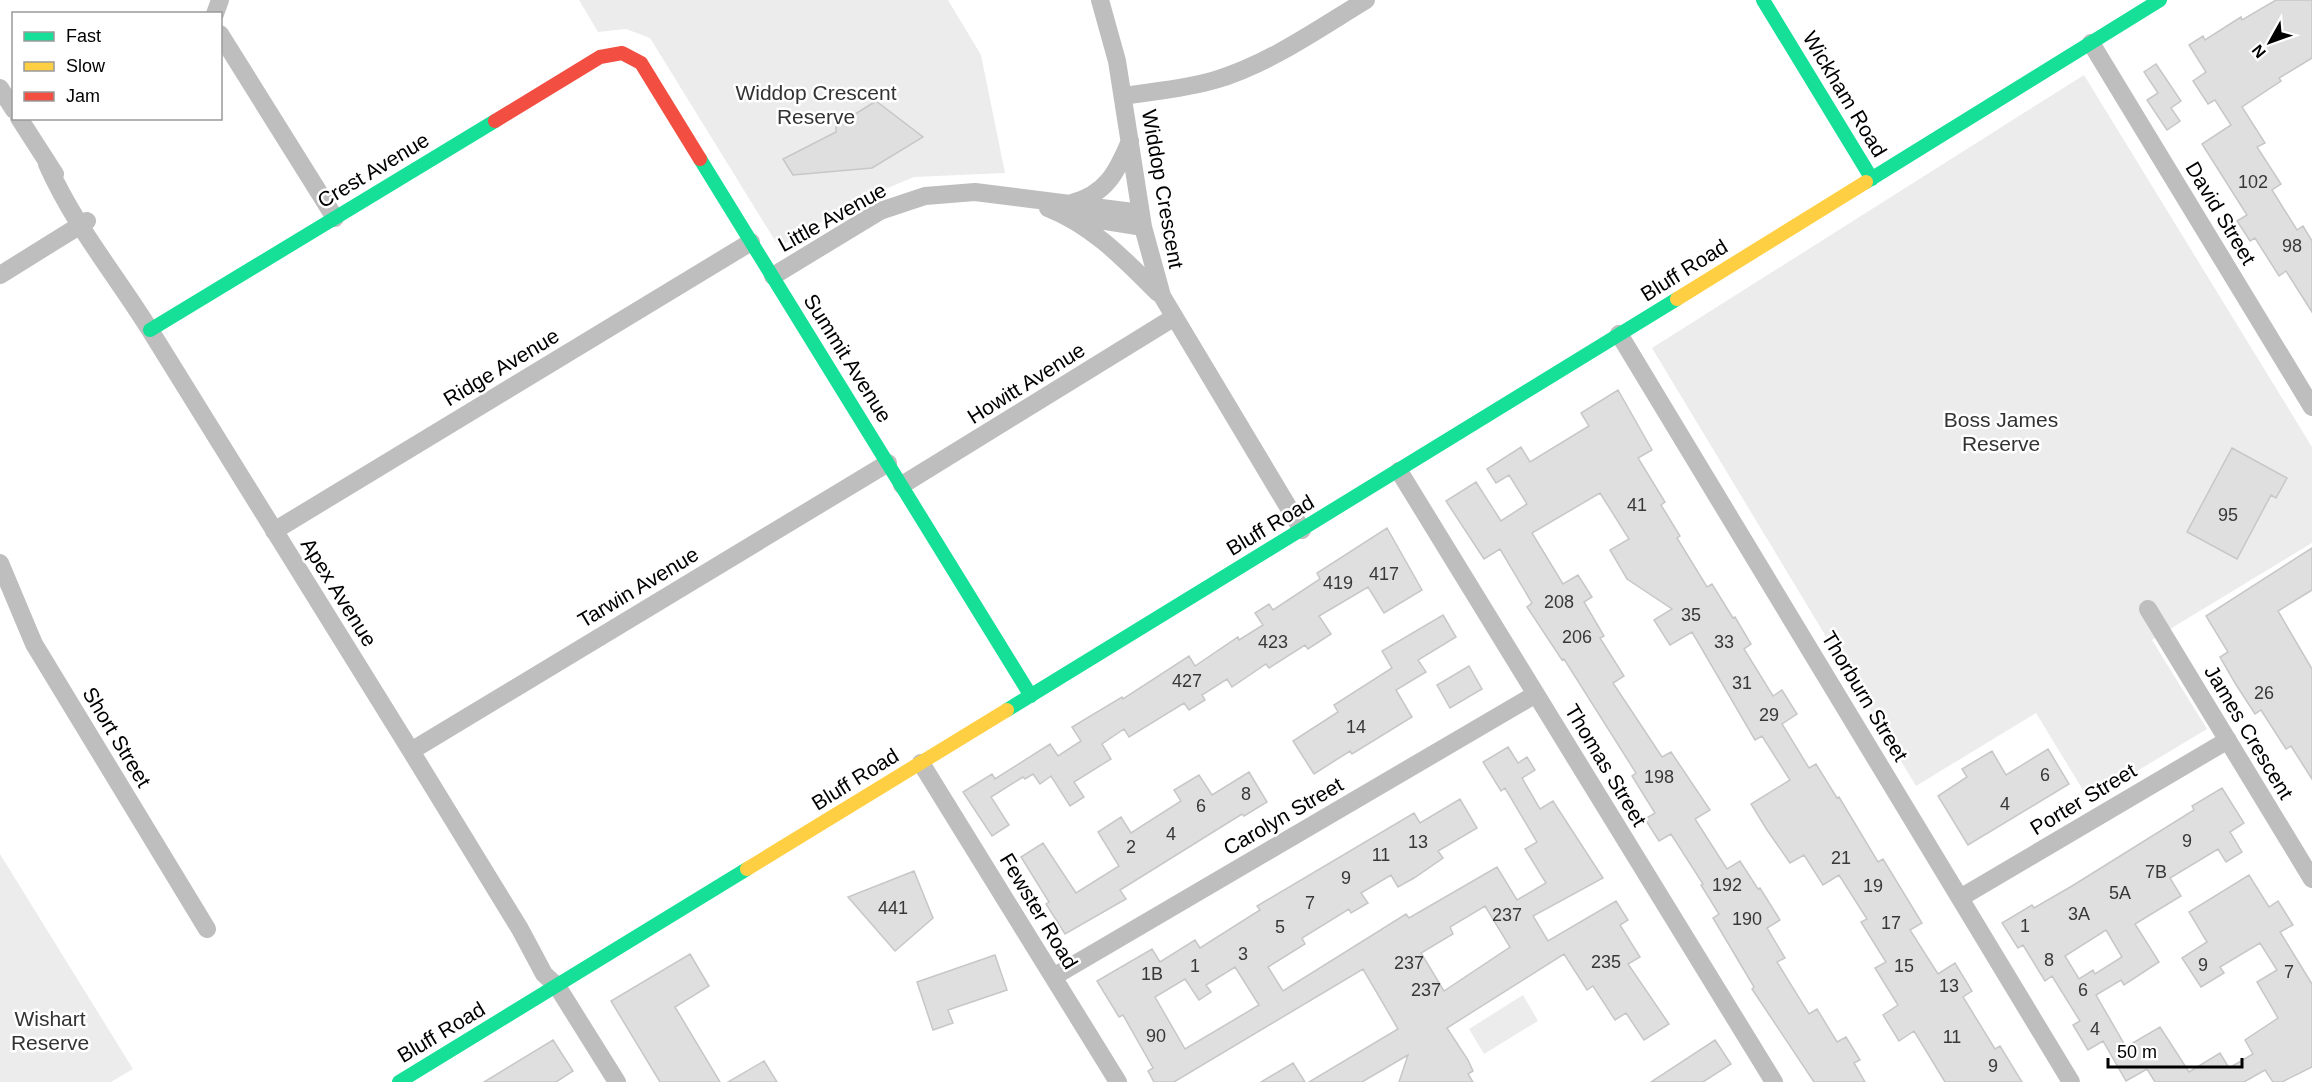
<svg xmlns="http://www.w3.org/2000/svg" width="2312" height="1082" font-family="Arial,sans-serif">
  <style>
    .green { fill: #ececec }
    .building { fill: #dfdfdf; stroke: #c7c7c7; stroke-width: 1.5; fill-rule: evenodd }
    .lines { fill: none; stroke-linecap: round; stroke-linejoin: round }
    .street { stroke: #bebebe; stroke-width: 18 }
    .fast { stroke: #16e098; stroke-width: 14 }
    .slow { stroke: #ffcf43; stroke-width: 14 }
    .jam { stroke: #f24e42; stroke-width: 14 }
    .labels { text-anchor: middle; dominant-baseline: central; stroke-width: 5; stroke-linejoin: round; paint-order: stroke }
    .number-label { font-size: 18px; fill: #383838 }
    .park-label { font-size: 21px; fill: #333; stroke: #fff }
    .street-label { font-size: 21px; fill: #000; stroke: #fff }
  </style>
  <rect width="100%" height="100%" fill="#fff"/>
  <!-- green -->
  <path class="green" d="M 579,0 L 948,0 L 981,55 L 1005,173 L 914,177 L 859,200 L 779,247 L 650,38 L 626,29 L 598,32 Z
    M 2084,75 L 2312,447 L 2312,543 L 2152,640 L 2207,729 L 2089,800 L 2036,713 L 1916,786 L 1652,348 Z
    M 0,854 L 133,1069 L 111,1082 L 0,1082 Z
    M 1523,995 L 1538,1021 L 1484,1054 L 1469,1029 Z"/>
  <!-- building -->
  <path class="building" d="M 2276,0 L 2312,0 L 2312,58 L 2279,78 L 2281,81 L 2242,107 L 2265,143 L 2257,147 L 2281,184 L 2272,190 L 2297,230 L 2303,226 L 2312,241 L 2312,312 L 2286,271 L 2279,276 L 2255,238 L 2250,241 L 2237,221 L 2247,215 L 2202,144 L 2231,125 L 2215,100 L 2208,104 L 2193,81 L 2206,72 L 2189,45 L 2203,36 L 2205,40 L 2241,17 L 2242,20 Z
    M 2156,64 L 2181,101 L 2171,108 L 2180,121 L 2167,130 L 2147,100 L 2158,93 L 2144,72 Z
    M 876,101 L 923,137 L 872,168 L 793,175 L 783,159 L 836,132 L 836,126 Z
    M 1618,390 L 1652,450 L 1638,458 L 1665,502 L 1661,505 L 1680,536 L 1677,538 L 1707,587 L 1712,584 L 1733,618 L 1735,617 L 1751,644 L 1744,649 L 1773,696 L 1782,690 L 1797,714 L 1782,724 L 1809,768 L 1816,764 L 1837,798 L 1839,797 L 1878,862 L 1883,859 L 1922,923 L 1910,930 L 1938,974 L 1955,963 L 1972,991 L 1963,997 L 1995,1049 L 2000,1046 L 2022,1082 L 1945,1082 L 1914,1031 L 1899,1041 L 1883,1015 L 1898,1005 L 1875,968 L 1886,962 L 1861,922 L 1867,919 L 1839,875 L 1823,885 L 1804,855 L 1790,863 L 1767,830 L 1751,804 L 1790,780 L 1762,736 L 1755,740 L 1692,632 L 1670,645 L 1654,620 L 1672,609 L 1627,579 L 1610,550 L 1629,539 L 1600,493 L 1532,533 L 1563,584 L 1578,575 L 1592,597 L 1584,602 L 1604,636 L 1600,638 L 1624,676 L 1613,683 L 1662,757 L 1671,752 L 1710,810 L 1695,819 L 1727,869 L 1740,861 L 1758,889 L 1760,888 L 1780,920 L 1767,928 L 1785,958 L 1777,962 L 1809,1014 L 1817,1009 L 1837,1042 L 1846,1037 L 1860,1060 L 1854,1063 L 1865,1082 L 1814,1082 L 1752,989 L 1754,987 L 1713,918 L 1719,914 L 1701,885 L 1703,884 L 1671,834 L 1659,841 L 1645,819 L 1655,813 L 1632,776 L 1636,773 L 1564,659 L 1562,660 L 1527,607 L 1532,603 L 1500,549 L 1484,559 L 1446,501 L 1476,482 L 1501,521 L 1527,504 L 1509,475 L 1496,483 L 1487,469 L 1521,447 L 1530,462 L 1589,426 L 1581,413 Z
    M 2232,448 L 2287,478 L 2276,498 L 2271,495 L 2237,559 L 2187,532 Z
    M 1387,528 L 1422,590 L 1384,613 L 1368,587 L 1319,616 L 1331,634 L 1308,649 L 1305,645 L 1269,668 L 1266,664 L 1232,687 L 1227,679 L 1202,695 L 1205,700 L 1189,710 L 1184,703 L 1129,737 L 1124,729 L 1102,744 L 1111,759 L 1074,782 L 1084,797 L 1070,806 L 1051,776 L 1040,784 L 1033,774 L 1025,779 L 1023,777 L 991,797 L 1009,825 L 992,836 L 963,792 L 992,774 L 995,779 L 1050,744 L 1058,756 L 1081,741 L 1072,727 L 1122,697 L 1123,699 L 1189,656 L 1195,666 L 1238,637 L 1239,640 L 1263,625 L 1255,613 L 1269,604 L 1273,610 L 1320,579 L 1317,573 Z
    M 2312,548 L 2312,590 L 2278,611 L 2312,669 L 2312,779 L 2291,746 L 2286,749 L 2261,710 L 2255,714 L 2235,683 L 2220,657 L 2228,652 L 2206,616 Z
    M 1443,615 L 1456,637 L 1418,660 L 1426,672 L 1396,690 L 1412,717 L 1352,754 L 1350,751 L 1314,774 L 1293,741 L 1338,712 L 1334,705 L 1392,668 L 1382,651 Z
    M 1469,666 L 1482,689 L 1450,708 L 1437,685 Z
    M 1508,747 L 1518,763 L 1527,757 L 1535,770 L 1522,778 L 1540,809 L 1553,801 L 1603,878 L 1533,916 L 1548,941 L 1616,901 L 1628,920 L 1620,925 L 1640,957 L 1628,964 L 1669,1024 L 1644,1040 L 1626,1013 L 1615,1020 L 1593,986 L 1587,990 L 1564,954 L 1447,1028 L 1468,1060 L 1473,1071 L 1468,1074 L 1473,1082 L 1399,1082 L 1408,1055 L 1362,1082 L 1309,1082 L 1398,1029 L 1363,969 L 1174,1082 L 1154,1082 L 1148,1071 L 1153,1068 L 1123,1015 L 1119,1017 L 1097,981 L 1152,949 L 1160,962 L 1195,940 L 1200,948 L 1260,910 L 1257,906 L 1414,813 L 1420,823 L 1460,799 L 1477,828 L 1438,851 L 1443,858 L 1414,878 L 1398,887 L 1391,875 L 1361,893 L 1368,903 L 1351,913 L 1349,909 L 1302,938 L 1305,944 L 1268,967 L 1283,991 L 1406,914 L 1409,918 L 1497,867 L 1517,900 L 1546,883 L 1525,849 L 1537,842 L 1505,788 L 1501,791 L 1483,762 ZM 1485,906 L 1510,947 L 1444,991 L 1421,953 L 1453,934 L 1450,927 ZM 1235,967 L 1259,1005 L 1185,1049 L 1155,997 L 1185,979 L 1199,1000 L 1211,992 L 1206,985 Z
    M 2048,749 L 2069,784 L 1968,845 L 1938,796 L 1967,777 L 1962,769 L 1992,751 L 2006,775 Z
    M 1249,772 L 1267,802 L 1244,816 L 1242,814 L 1120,890 L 1126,899 L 1065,934 L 1046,904 L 1049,902 L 1021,857 L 1043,843 L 1076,893 L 1119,866 L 1098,832 L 1121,817 L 1131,833 L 1181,801 L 1174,790 L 1199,775 L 1212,795 Z
    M 2222,788 L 2244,823 L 2230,832 L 2242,852 L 2226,862 L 2218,849 L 2170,878 L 2181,896 L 2135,924 L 2159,962 L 2124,985 L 2121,980 L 2096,995 L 2126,1047 L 2160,1027 L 2189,1072 L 2220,1053 L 2229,1068 L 2253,1054 L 2245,1040 L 2278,1018 L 2257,982 L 2277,970 L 2260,943 L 2220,967 L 2224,973 L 2201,987 L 2182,958 L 2207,942 L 2189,912 L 2249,875 L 2269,907 L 2278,901 L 2293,925 L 2280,932 L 2312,984 L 2312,1067 L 2282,1082 L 2273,1082 L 2265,1070 L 2244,1082 L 2155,1082 L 2147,1069 L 2126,1081 L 2103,1041 L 2088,1050 L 2073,1025 L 2080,1021 L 2052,976 L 2045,981 L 2023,945 L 2018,948 L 2002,923 L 2032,905 L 2034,908 L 2072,886 L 2194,810 L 2192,806 ZM 2106,930 L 2122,957 L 2095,974 L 2093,970 L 2079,979 L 2065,956 Z
    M 914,871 L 933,918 L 895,951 L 848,897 Z
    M 690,954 L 709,986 L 675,1007 L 720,1082 L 660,1082 L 611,1001 Z
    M 995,955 L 1007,990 L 948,1010 L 953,1023 L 933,1030 L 917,982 Z
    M 553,1040 L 573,1071 L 556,1082 L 484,1082 Z
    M 1715,1040 L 1731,1064 L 1703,1082 L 1651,1082 Z
    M 764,1061 L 777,1082 L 728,1082 Z
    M 1293,1063 L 1305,1082 L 1261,1082 Z"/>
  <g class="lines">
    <!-- street -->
    <path class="street" d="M 1100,0 L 1117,61 L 1143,227 L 1162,296 L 1302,530
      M 215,14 L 220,0
      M 220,34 L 335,218
      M 2091,43 L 2312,407
      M 0,88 L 14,110
      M 1123,96 C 1154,91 1185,89 1215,80 C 1269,64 1318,29 1366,0
      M 19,118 L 55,174
      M 47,164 C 74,225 115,274 150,330 L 411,751 L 520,929 L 544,974 L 557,986 L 617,1082
      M 1072,203 C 1106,194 1117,172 1130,141
      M 1048,208 C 1092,225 1125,260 1158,293
      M 1087,218 L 1143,227
      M 0,275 L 87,221
      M 773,276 L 880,211 L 925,196 L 975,192 L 1141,213
      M 1619,334 L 2071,1082
      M 1399,471 L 1774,1082
      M 902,485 L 1173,318
      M 274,531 L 751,242
      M 0,563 L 34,644 L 207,929
      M 2148,609 L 2312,879
      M 411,751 L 888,463
      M 921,763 L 1118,1082
      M 1960,898 L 2228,740
      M 1053,977 L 1536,694"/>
    <!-- fast -->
    <path class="fast" d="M 1763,0 L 1872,179
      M 700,159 L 1031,696
      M 1866,182 L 2160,0
      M 150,330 L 495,121
      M 1007,710 L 1677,299
      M 399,1082 L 747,869"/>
    <!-- slow -->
    <path class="slow" d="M 1677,299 L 1866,182
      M 747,869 L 1007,710"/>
    <!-- jam -->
    <path class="jam" d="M 495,121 L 600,57 L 622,53 L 641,63 L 700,159"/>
  </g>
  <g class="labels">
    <!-- number labels -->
    <g class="number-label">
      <text x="2253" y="182">102</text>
      <text x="2292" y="246">98</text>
      <text x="1637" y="505">41</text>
      <text x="2228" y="515">95</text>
      <text x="1384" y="574">417</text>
      <text x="1338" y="583">419</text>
      <text x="1559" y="602">208</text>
      <text x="1691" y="615">35</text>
      <text x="1577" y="637">206</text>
      <text x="1273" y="642">423</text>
      <text x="1724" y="642">33</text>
      <text x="1187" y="681">427</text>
      <text x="1742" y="683">31</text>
      <text x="2264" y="693">26</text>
      <text x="1769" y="715">29</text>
      <text x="1356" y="727">14</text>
      <text x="2045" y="775">6</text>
      <text x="1659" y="777">198</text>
      <text x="1246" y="794">8</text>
      <text x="2005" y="804">4</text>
      <text x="1201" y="806">6</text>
      <text x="1171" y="834">4</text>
      <text x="2187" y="841">9</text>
      <text x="1418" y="842">13</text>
      <text x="1131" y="847">2</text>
      <text x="1381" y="855">11</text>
      <text x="1841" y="858">21</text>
      <text x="2156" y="872">7B</text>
      <text x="1346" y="878">9</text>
      <text x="1727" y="885">192</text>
      <text x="1873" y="886">19</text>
      <text x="2120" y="893">5A</text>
      <text x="1310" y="903">7</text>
      <text x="893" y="908">441</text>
      <text x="2079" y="914">3A</text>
      <text x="1507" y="915">237</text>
      <text x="1747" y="919">190</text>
      <text x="1891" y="923">17</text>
      <text x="2025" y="926">1</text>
      <text x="1280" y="927">5</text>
      <text x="1243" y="954">3</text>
      <text x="2049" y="960">8</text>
      <text x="1606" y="962">235</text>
      <text x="1409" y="963">237</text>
      <text x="2203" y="965">9</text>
      <text x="1195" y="966">1</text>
      <text x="1904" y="966">15</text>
      <text x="2289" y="972">7</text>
      <text x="1152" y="974">1B</text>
      <text x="1949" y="986">13</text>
      <text x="1426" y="990">237</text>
      <text x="2083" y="990">6</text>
      <text x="2095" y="1029">4</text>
      <text x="1156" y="1036">90</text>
      <text x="1952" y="1037">11</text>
      <text x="1993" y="1066">9</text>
    </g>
    <!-- park labels -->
    <g class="park-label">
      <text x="816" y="92">Widdop Crescent<tspan x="816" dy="24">Reserve</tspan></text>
      <text x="2001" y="419">Boss James<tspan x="2001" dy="24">Reserve</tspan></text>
      <text x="50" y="1018">Wishart<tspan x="50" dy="24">Reserve</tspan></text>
    </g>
    <!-- street labels -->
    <g class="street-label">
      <text transform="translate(1845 94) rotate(59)">Wickham Road</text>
      <text transform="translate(373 170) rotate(-31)">Crest Avenue</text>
      <text transform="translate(1163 189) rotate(80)">Widdop Crescent</text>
      <text transform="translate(2221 213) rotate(59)">David Street</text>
      <text transform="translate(832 217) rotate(-29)">Little Avenue</text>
      <text transform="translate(1684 270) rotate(-32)">Bluff Road</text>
      <text transform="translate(848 358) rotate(58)">Summit Avenue</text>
      <text transform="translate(501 367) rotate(-31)">Ridge Avenue</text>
      <text transform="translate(1026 383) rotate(-32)">Howitt Avenue</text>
      <text transform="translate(1270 525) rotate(-31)">Bluff Road</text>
      <text transform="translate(638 587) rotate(-31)">Tarwin Avenue</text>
      <text transform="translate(339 592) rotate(58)">Apex Avenue</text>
      <text transform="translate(1865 696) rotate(59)">Thorburn Street</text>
      <text transform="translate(2249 732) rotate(59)">James Crescent</text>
      <text transform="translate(117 737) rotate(59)">Short Street</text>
      <text transform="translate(1606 765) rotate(59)">Thomas Street</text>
      <text transform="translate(855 779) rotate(-32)">Bluff Road</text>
      <text transform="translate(2083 799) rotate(-31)">Porter Street</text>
      <text transform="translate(1283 816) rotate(-30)">Carolyn Street</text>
      <text transform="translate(1039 911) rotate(59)">Fewster Road</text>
      <text transform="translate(441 1032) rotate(-31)">Bluff Road</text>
    </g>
  </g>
  <!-- legend -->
  <rect x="12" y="12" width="210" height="108" fill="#ffffff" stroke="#999999" stroke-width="1.5"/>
  <rect x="24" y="32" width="30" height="9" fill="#16e098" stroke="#999999" stroke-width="1.5"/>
  <text x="66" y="42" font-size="18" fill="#000000">Fast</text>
  <rect x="24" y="62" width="30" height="9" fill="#ffcf43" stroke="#999999" stroke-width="1.5"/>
  <text x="66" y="72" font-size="18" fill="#000000">Slow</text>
  <rect x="24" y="92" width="30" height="9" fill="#f24e42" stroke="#999999" stroke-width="1.5"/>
  <text x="66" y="102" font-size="18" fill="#000000">Jam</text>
  <!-- north arrow -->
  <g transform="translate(2270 42) rotate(230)" stroke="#ffffff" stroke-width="4.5" paint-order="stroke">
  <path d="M0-4.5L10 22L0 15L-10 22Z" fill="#000000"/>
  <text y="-9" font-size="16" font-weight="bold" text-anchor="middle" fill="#000000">N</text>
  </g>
  <!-- scale -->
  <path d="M2108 1058v9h134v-9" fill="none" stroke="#000000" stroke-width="3"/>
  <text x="2117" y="1058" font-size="18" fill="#000000" stroke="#ffffff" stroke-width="4.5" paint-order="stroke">50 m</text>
</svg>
